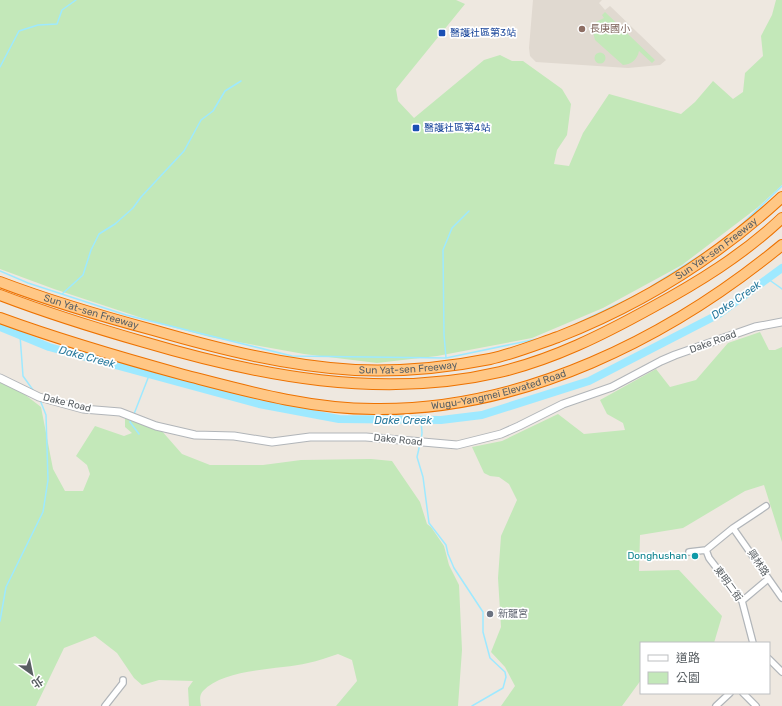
<svg xmlns="http://www.w3.org/2000/svg" width="782" height="706" font-family="Rubik,'Noto Sans TC',sans-serif">
  <style>
    .education { fill: #e0d9d0 }
    .green { fill: #c3e8b9 }
    .lines { fill: none; stroke-linecap: round; stroke-linejoin: round }
    .stream { stroke: #9ee9ff; stroke-width: 1.5 }
    .river { stroke: #9ee9ff; stroke-width: 8 }
    .minor-casing { stroke: #b1b5b9; stroke-width: 8 }
    .tertiary-casing { stroke: #b1b5b9; stroke-width: 9 }
    .motorway-casing { stroke: #ed7200; stroke-width: 12 }
    .minor { stroke: #fff; stroke-width: 5.5 }
    .tertiary { stroke: #fff; stroke-width: 7 }
    .motorway { stroke: #ffc785; stroke-width: 10 }
    .education-dot { fill: #8d6e63; stroke: #fff; stroke-width: 1.5 }
    .transit-dot { fill: #1a4fb4; stroke: #fff; stroke-width: 1.5 }
    .culture-dot { fill: #0f9aa8; stroke: #fff; stroke-width: 1.5 }
    .worship-dot { fill: #6b7280; stroke: #fff; stroke-width: 1.5 }
    .labels { text-anchor: middle; dominant-baseline: central; stroke-width: 3.5; stroke-linejoin: round; paint-order: stroke }
    .education-label { font-size: 10px; fill: #785e54; stroke: #fff; text-anchor: start }
    .transit-label { font-size: 10px; fill: #164399; stroke: #fff; text-anchor: start }
    .street-label { font-size: 10px; fill: #595f63; stroke: #fff }
    .culture-label { font-size: 10px; fill: #0d838f; stroke: #fff; text-anchor: end }
    .worship-label { font-size: 10px; fill: #5b616d; stroke: #fff; text-anchor: start }
    .water-label { font-size: 11px; font-style: italic; fill: #2c7c9f; stroke: #fff }
  </style>
  <rect width="100%" height="100%" fill="#eee8e0"/>
  <!-- education -->
  <path class="education" d="M 533,0 L 602,0 L 599,3 L 605,10 L 610,6 L 666,60 L 660,65 L 628,68 L 536,62 L 530,56 L 529,48 Z"/>
  <!-- green -->
  <path class="green" d="M 0,0 L 456,0 L 465,4 L 396,89 L 398,101 L 414,118 L 484,60 L 500,55 L 512,61 L 523,61 L 562,89 L 571,104 L 567,135 L 557,150 L 554,164 L 569,166 L 583,133 L 609,94 L 681,114 L 695,102 L 713,81 L 733,99 L 743,92 L 745,73 L 763,56 L 761,36 L 772,15 L 776,0 L 782,0 L 782,185 L 757,208 L 682,265 L 603,308 L 532,338 L 437,356 L 377,363 L 304,354 L 210,337 L 157,323 L 54,289 L 0,269 Z
    M 605,12 L 655,60 L 652,63 L 639,51 C 637,60 632,64 623,65 L 595,40 L 592,28 L 596,22 L 604,18 L 602,15 Z
    M594.5 58a5.5 5.5 0 1 1 11 0a5.5 5.5 0 1 1-11 0Z
    M 760,332 L 769,350 L 775,350 L 782,347 L 782,542 L 764,485 L 745,491 L 683,528 L 640,535 L 639,571 L 679,570 L 722,616 L 714,643 L 641,643 L 641,680 L 622,706 L 501,706 L 515,686 L 505,667 L 491,652 L 501,627 L 498,578 L 501,536 L 517,500 L 509,484 L 499,477 L 490,476 L 484,473 L 472,447 L 502,441 L 558,414 L 584,434 L 625,430 L 623,423 L 607,414 L 600,400 L 656,369 L 670,387 L 696,380 L 728,343 Z
    M 0,381 L 15,387 L 41,407 L 53,469 L 65,491 L 83,491 L 90,474 L 87,465 L 76,456 L 95,426 L 124,436 L 132,433 L 125,427 L 125,418 L 161,430 L 182,454 L 210,465 L 263,465 L 301,460 L 371,459 L 392,461 L 420,502 L 427,524 L 431,527 L 444,546 L 449,565 L 459,585 L 462,650 L 458,706 L 336,706 L 357,681 L 352,660 L 338,654 C 328,657 318,661 308,663 C 279,670 224,668 203,691 C 199,695 200,701 201,706 L 189,706 L 188,688 L 193,681 L 159,680 L 142,685 L 134,678 L 117,653 L 95,636 L 64,648 L 36,706 L 0,706 Z"/>
  <g class="lines">
    <!-- stream -->
    <path class="stream" d="M 0,67 L 19,31 L 38,25 L 57,24 L 62,10 L 76,0
      M 740,226 L 782,186
      M 0,271 L 28,283 L 126,315 L 292,356 L 446,358 L 537,339
      M 768,279 L 782,289
      M 652,286 L 715,246
      M 62,294 L 83,275 L 91,250 L 99,234 L 115,224 L 133,208 L 141,197 L 184,151 L 201,120 L 213,111 L 225,91 L 241,81
      M 574,325 L 639,294
      M 20,335 L 23,376 L 33,390
      M 446,358 L 444,335 L 443,250 L 452,228 L 469,211
      M 134,414 L 150,373
      M 131,419 L 130,422 L 139,434
      M 421,440 L 422,433 L 421,420
      M 420,444 L 417,457 L 423,477 L 429,523 L 446,545 L 448,554 L 454,568 L 483,612 L 483,632 L 490,658 L 505,672 L 506,677 L 503,688 L 472,706
      M 0,621 L 6,587 L 43,512 L 48,480 L 46,415 L 40,400"/>
    <!-- river -->
    <path class="river" d="M 0,327 L 49,347 L 259,404 L 339,419 L 441,420 L 482,415 L 589,381 L 719,314 L 782,268"/>
    <defs>
      <path id="minor" d="M 733,528 L 782,598
        M 706,550 L 709,558 L 742,601 L 753,643
        M 689,552 L 706,550 L 733,528 L 766,506
        M 742,601 L 768,579
        M 769,659 L 782,672
        M 743,693 L 756,706
        M 105,706 L 123,683 L 123,680
        M 716,706 L 730,693"/>
      <path id="tertiary" d="M 0,378 L 39,397 L 83,409 L 120,412 L 156,426 L 195,435 L 234,436 L 272,442 L 310,437 L 366,437 L 457,445 L 501,434 L 519,426 L 563,404 L 612,387 L 661,361 L 675,355 L 755,327 L 782,322"/>
      <g id="motorway">
        <path id="s1" d="M 0,282 C 50,301 101,316 153,330 C 219,349 286,366 355,370 C 401,372 445,368 490,359 C 513,354 535,345 558,337 C 640,305 717,257 782,197"/>
        <path d="M 0,295 C 47,313 95,328 144,342 C 259,376 381,400 500,372 C 554,359 602,335 651,308 C 697,283 743,255 782,218"/>
        <path id="s2" d="M 0,318 C 60,340 122,358 184,375 C 246,391 309,409 374,409 C 523,411 669,338 782,245"/>
      </g>
    </defs>
    <!-- minor casing -->
    <use href="#minor" class="minor-casing"/>
    <!-- tertiary casing -->
    <use href="#tertiary" class="tertiary-casing"/>
    <!-- motorway casing -->
    <use href="#motorway" class="motorway-casing"/>
    <!-- minor -->
    <use href="#minor" class="minor"/>
    <!-- tertiary -->
    <use href="#tertiary" class="tertiary"/>
    <!-- motorway -->
    <use href="#motorway" class="motorway"/>
  </g>
  <!-- markers -->
  <circle class="education-dot" cx="582" cy="29" r="4"/>
  <g class="transit-dot">
    <rect x="438" y="29" width="8" height="8" rx="2"/>
    <rect x="412" y="124" width="8" height="8" rx="2"/>
  </g>
  <circle class="culture-dot" cx="695" cy="556" r="4"/>
  <circle class="worship-dot" cx="490" cy="614" r="4"/>
  <g class="labels">
    <!-- education labels -->
    <g class="education-label">
      <text x="590" y="29">長庚國小</text>
    </g>
    <!-- transit labels -->
    <g class="transit-label">
      <text x="450" y="33">醫護社區第3站</text>
      <text x="424" y="128">醫護社區第4站</text>
    </g>
    <!-- street labels -->
    <g class="street-label">
      <text stroke="none"><textPath href="#s1" startOffset="756">Sun Yat-sen Freeway</textPath></text>
      <text stroke="none"><textPath href="#s1" startOffset="96">Sun Yat-sen Freeway</textPath></text>
      <text transform="translate(713 342) rotate(-20)">Dake Road</text>
      <text stroke="none"><textPath href="#s1" startOffset="420">Sun Yat-sen Freeway</textPath></text>
      <text stroke="none"><textPath href="#s2" startOffset="513">Wugu-Yangmei Elevated Road</textPath></text>
      <text transform="translate(67 403) rotate(14)">Dake Road</text>
      <text transform="translate(398 440) rotate(6)">Dake Road</text>
      <text transform="translate(758 563) rotate(56)">興林路</text>
      <text transform="translate(728 584) rotate(54)">東明二街</text>
    </g>
    <!-- culture labels -->
    <g class="culture-label">
      <text x="687" y="556">Donghushan</text>
    </g>
    <!-- worship labels -->
    <g class="worship-label">
      <text x="498" y="614">新龍宮</text>
    </g>
    <!-- water labels -->
    <g class="water-label">
      <text transform="translate(736 300) rotate(-35)">Dake Creek</text>
      <text transform="translate(87 357) rotate(15)">Dake Creek</text>
      <text x="403" y="420">Dake Creek</text>
    </g>
  </g>
  <!-- legend -->
  <rect x="640" y="642" width="130" height="52" fill="#ffffff" stroke="#bdbfc1"/>
  <rect x="648" y="655" width="20" height="6" fill="#ffffff" stroke="#bdbfc1"/>
  <text x="676" y="662" font-size="12" fill="#595f63">道路</text>
  <rect x="648" y="672" width="20" height="12" fill="#c3e8b9" stroke="#bdbfc1"/>
  <text x="676" y="682" font-size="12" fill="#595f63">公園</text>
  <!-- north arrow -->
  <g transform="translate(32 674) rotate(147)" stroke="#ffffff" stroke-width="3" paint-order="stroke">
  <path d="M0-3L7 15L0 10L-7 15Z" fill="#595f63"/>
  <text y="-6" font-size="11" font-weight="bold" text-anchor="middle" fill="#595f63">北</text>
  </g>
</svg>
